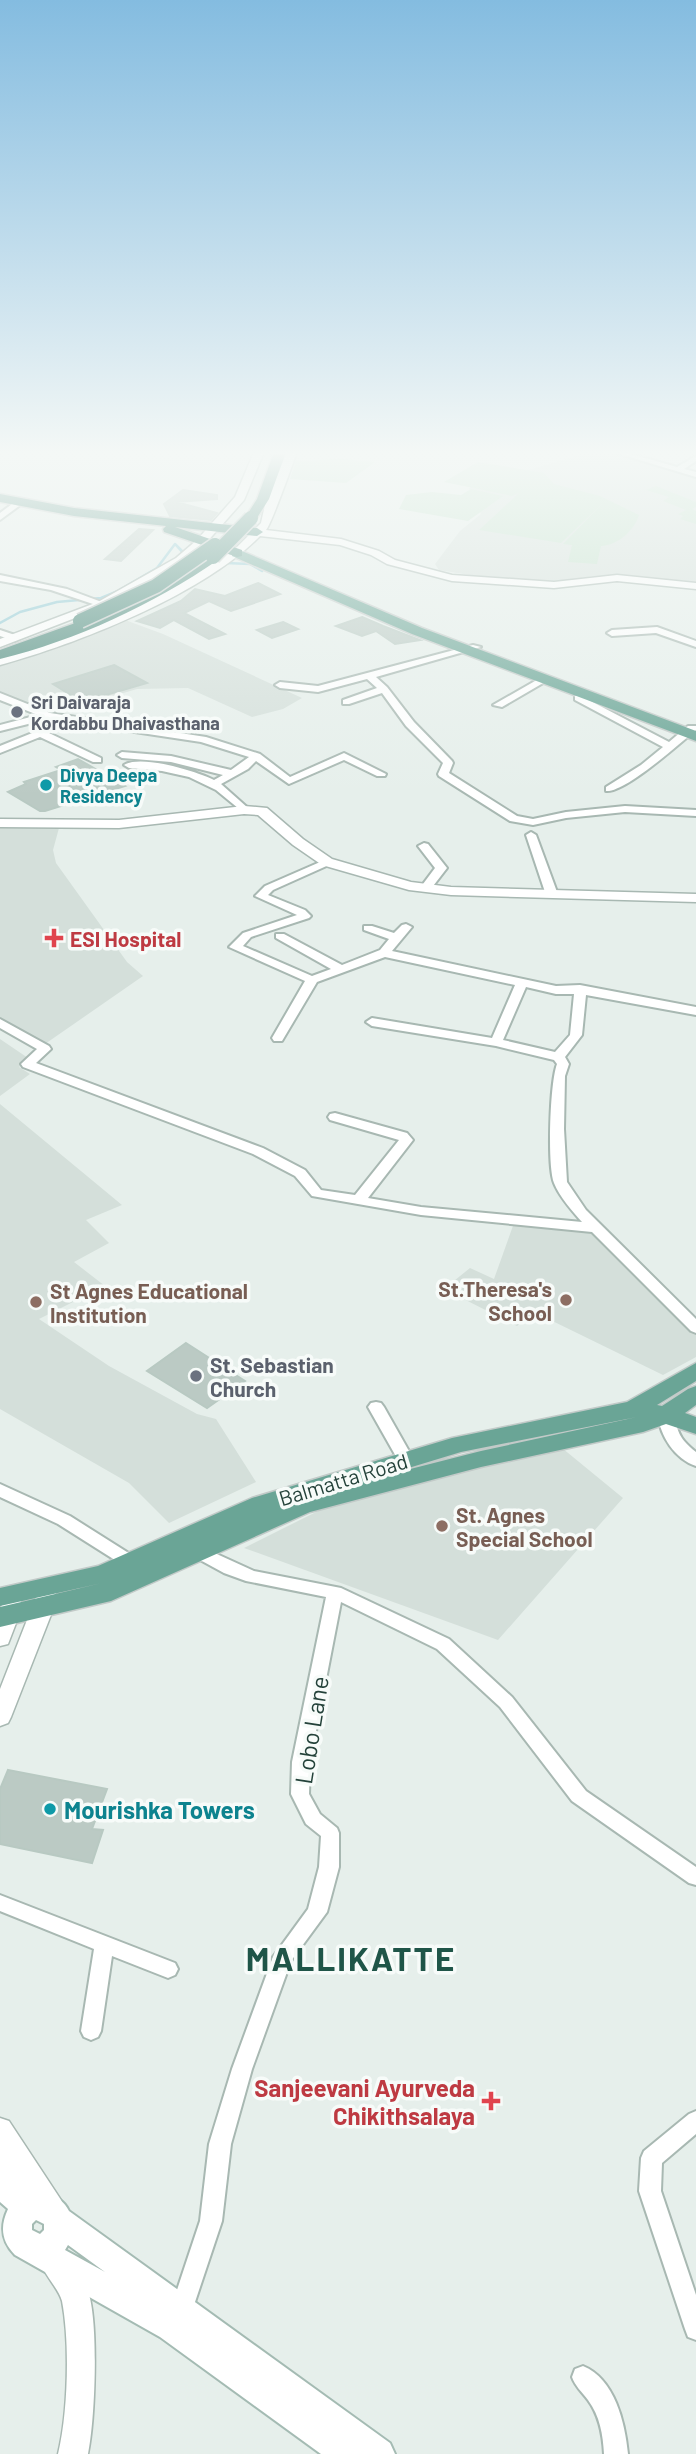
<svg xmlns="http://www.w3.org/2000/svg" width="696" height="2454" font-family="Barlow,sans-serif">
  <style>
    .built { fill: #d4dfda }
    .green { fill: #bfe0c8 }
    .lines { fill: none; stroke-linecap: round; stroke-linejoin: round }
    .stream { stroke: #8ec9d4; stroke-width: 2.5 }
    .building { fill: #bbcac4; stroke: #b8c9c2; stroke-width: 2 }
    .minor-casing { stroke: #a8b8b2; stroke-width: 4 }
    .tertiary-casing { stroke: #a8b8b2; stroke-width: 3 }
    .secondary-casing { stroke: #a4bbb3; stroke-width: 4 }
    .primary-casing { stroke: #c2cac8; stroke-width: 3 }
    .trunk-casing { stroke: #c2cac8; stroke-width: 3 }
    .minor { fill: #fff; fill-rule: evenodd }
    .tertiary { fill: #fff; fill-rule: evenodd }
    .secondary { fill: #fff; fill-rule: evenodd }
    .primary { fill: #6aa596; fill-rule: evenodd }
    .trunk { fill: #4c8a7c; fill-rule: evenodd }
    .trunk-bridge-casing { stroke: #c2cac8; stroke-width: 17; stroke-linecap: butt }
    .trunk-bridge { stroke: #4c8a7c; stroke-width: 14 }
    .worship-dot { fill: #6b7280; stroke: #f7fbf9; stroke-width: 2.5 }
    .culture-dot { fill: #0f9aa8; stroke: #f7fbf9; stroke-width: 2.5 }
    .health-dot { fill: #e0444e; stroke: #f7fbf9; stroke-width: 2.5 }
    .education-dot { fill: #8d6e63; stroke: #f7fbf9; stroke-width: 2.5 }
    .labels { text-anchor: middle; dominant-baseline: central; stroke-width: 7; stroke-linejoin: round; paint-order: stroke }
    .far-worship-label { font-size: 18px; font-weight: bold; fill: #5b616d; stroke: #f7fbf9; text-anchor: start }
    .far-culture-label { font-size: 18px; font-weight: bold; fill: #0d838f; stroke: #f7fbf9; text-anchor: start }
    .health-label { font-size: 21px; font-weight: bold; fill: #be3a42; stroke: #f7fbf9; text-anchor: start }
    .education-label { font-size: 21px; font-weight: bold; fill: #785e54; stroke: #f7fbf9; text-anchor: start }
    .worship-label { font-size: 21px; font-weight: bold; fill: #5b616d; stroke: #f7fbf9; text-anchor: start }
    .street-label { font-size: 21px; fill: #24423a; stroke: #f7fbf9 }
    .near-street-label { font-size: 24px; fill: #24423a; stroke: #f7fbf9 }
    .near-culture-label { font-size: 24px; font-weight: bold; fill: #0d838f; stroke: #f7fbf9; text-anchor: start }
    .near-health-label { font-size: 24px; font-weight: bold; fill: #be3a42; stroke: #f7fbf9; text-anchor: end }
    .near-district-label { font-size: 33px; font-weight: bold; letter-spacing: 2px; fill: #1f5548; stroke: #f7fbf9 }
  </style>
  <rect width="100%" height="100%" fill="#e6efeb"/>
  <!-- built -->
  <path class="built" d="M 589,452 L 606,452 L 696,476 L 696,582 L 627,575 L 593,576 L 564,581 L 535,582 L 499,580 L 439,570 L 435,564 L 460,531 L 481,514 L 469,488 Z
    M 125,620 L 163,634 L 302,698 L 283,709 L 252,717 L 188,688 L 137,689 L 52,714 L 0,692 L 0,665 L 85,637 Z
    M 0,826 L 59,828 L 53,850 L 56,863 L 127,962 L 143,976 L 45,1044 L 0,1017 Z
    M 0,1039 L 28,1058 L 19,1067 L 30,1074 L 0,1096 Z
    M 0,1104 L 122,1205 L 86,1220 L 109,1243 L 74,1262 L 105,1286 L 39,1319 L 109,1366 L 197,1414 L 216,1419 L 256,1482 L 169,1523 L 129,1483 L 0,1409 Z
    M 514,1223 L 594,1230 L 696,1331 L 696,1357 L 663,1375 L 534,1312 L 517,1326 L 444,1289 L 470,1268 L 494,1279 Z
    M 562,1448 L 623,1498 L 498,1640 L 244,1548 L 330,1505 Z"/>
  <!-- green -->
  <path class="green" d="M 342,459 L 375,462 L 346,483 L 290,479 L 296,461 Z
    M 478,462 L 544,473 L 554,484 L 600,496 L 639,515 C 634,531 618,545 601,546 L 597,564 L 568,562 L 572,545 L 563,544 L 602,504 L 561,543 L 479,530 L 519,493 L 512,496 L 444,482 Z
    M 656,486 L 696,502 L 696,507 L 692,509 L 696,511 L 696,524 L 680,519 L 683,516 L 678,514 L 686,510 L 663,501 L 669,497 L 646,490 Z
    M 471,489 L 503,496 L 468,521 L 399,509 L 406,495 L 432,492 L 461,495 Z"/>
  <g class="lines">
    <!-- stream -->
    <path class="stream" d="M 226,563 L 250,564 L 262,571
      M 116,592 L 157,568 L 175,544 L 184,554
      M 101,598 L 110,596
      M 0,623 L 20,612 L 57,602 L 101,598 L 118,591 L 157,568 L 175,544 L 184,553"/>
  </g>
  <!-- building -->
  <path class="building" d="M 183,490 L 217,495 L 217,499 L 176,502 L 217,513 L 211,520 L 170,516 L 164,504 Z
    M 139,529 L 153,530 L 121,561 L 105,559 Z
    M 258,583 L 280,594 L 231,611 L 209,601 L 184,613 L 225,634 L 209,639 L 174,620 L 160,628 L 137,621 L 181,601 L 195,589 L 225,596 Z
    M 362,617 L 383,626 L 420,640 L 395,644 L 376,631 L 362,636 L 336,626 Z
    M 283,622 L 298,629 L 272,638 L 257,630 Z
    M 114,665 L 147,683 L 82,702 L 53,684 Z
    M 78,759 L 125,786 L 45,811 L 40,811 L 8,792 L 26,784 L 24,782 L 61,770 L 56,767 Z
    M 186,1343 L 245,1381 L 207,1408 L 147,1371 Z
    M 8,1770 L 107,1789 L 92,1829 L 103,1830 L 92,1863 L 0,1844 L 0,1789 Z"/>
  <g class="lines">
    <defs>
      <path id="minor" d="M 613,452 L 624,452 L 677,467 L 696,456 L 696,461 L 684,469 L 696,472 L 696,477 Z
        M 12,504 L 19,506 L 0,520 L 0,513 Z
        M 0,575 L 67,589 L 107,604 L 102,607 L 51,590 L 0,581 Z
        M 657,627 L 696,641 L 696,647 L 656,633 L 612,636 L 607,633 L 612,630 Z
        M 0,630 L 18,636 L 20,638 L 15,641 L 0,636 Z
        M 473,645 L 481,647 L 376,677 L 387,687 L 414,722 L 452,761 L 453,763 L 449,773 L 517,816 L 533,819 L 566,812 L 625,806 L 696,810 L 696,816 L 625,812 L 566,818 L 533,825 L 510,821 L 439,776 L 438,774 L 443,763 L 406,726 L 382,693 L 349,704 L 343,704 L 343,700 L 377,688 L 367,679 L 318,692 L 280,688 L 275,685 L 280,682 L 318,686 Z
        M 542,677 L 550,679 L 502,707 L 493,705 Z
        M 0,693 L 50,713 L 206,737 L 260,754 L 290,777 L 344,753 L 386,774 L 385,776 L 377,776 L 344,760 L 289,784 L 256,761 L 248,769 L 221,784 L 248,808 L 249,810 L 244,813 L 216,790 L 189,777 L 162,771 L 129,768 L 124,765 C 140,754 196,771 214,780 L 223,775 L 171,762 L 122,758 L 117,755 L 122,752 L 171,756 L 231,770 L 249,757 L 201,742 L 75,723 L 49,733 L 101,758 L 101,762 L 93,762 L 40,737 L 0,753 L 0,746 L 62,721 L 48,719 L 0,731 L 0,725 L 38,715 L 0,700 Z
        M 575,696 L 581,696 L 669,742 L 688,726 L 696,726 L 696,730 C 680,743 625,793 606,791 L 606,787 L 641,765 L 663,747 L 575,700 Z
        M 531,832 L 536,835 L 557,892 L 555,894 L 547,894 L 545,892 L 526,835 Z
        M 424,843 L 428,844 L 447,868 L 430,890 L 426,891 L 420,888 L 435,868 L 418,846 Z
        M 327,859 L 333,862 L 331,864 L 273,890 L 268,895 L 305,910 L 311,916 L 309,918 L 251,937 L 243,946 L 312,976 L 331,969 L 276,938 L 276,934 L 284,934 L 342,965 L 380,950 L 389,939 L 364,930 L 364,926 L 372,926 L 394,933 L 402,925 L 406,924 L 412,927 L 392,951 L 556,986 L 580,985 L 696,1007 L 696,1015 L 586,995 L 582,1035 L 565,1057 L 569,1064 L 565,1076 L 564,1129 L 567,1182 L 586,1210 L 696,1319 L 696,1333 L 691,1331 L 592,1232 L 421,1215 L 312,1196 L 295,1176 L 253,1154 L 23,1067 L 21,1064 L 37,1049 L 0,1028 L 0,1019 L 49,1046 L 51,1049 L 36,1063 L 263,1148 L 305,1170 L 321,1190 L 355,1195 L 399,1140 L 330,1120 L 328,1117 L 330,1114 L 335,1113 L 407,1133 L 413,1140 L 368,1198 L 421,1207 L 582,1222 C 573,1212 559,1196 554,1183 C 547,1166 550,1082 557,1064 L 554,1060 L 496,1046 L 372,1026 L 366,1022 L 372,1018 L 492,1038 L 515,985 L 385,957 L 317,982 L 282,1041 L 274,1041 L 272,1038 L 305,981 L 229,947 L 243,933 L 297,915 L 255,896 L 265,886 ZM 526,987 L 556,994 L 574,994 L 570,1035 L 555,1052 L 503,1040 Z
        M 376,1402 L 381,1403 L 384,1407 L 414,1460 L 412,1464 L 400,1464 L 398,1460 L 368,1407 L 371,1403 Z
        M 666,1410 L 671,1411 C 680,1432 676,1436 696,1452 L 696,1466 C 675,1459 660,1436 658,1415 L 661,1411 Z
        M 0,1484 L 70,1516 L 138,1559 L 140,1563 L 138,1567 L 132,1569 L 126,1567 L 58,1524 L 0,1497 Z
        M 197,1545 L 254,1571 L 341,1588 L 449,1639 L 512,1697 L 586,1791 L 696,1867 L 696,1885 L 689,1883 L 572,1801 L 500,1707 L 437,1649 L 341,1602 L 310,1762 L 309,1794 L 320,1814 L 337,1828 L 339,1833 L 339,1867 L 327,1912 L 291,1961 L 252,2069 L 231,2144 L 222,2221 L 192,2311 L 189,2319 L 181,2322 L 173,2319 L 170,2311 L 200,2221 L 209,2144 L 232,2069 L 273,1957 L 308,1909 L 319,1867 L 321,1836 L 306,1824 L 291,1794 L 292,1762 L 326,1597 L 246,1581 L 224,1573 L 191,1555 L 189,1551 L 191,1547 Z
        M 0,1895 L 175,1963 L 178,1969 L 175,1975 L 168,1978 L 112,1956 L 101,2031 L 98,2037 L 91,2040 L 84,2037 L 81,2031 L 94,1949 L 0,1911 Z
        M 696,2111 L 696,2134 L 662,2163 L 661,2191 L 696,2295 L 696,2340 L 688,2337 L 685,2329 L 639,2191 L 641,2158 L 644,2151 L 689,2114 Z
        M 583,2366 C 615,2379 625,2423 628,2454 L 604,2454 C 603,2435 600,2416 588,2400 C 582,2392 575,2386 572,2377 L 575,2369 Z"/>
      <path id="tertiary" d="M 254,452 L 264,452 L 244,500 L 205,544 L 184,562 L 106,606 L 0,647 L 0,639 L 98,602 L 176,558 L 197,540 L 235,497 Z
        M 287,452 L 297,452 C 293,463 271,525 266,530 L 341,539 L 379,551 L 395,560 L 452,575 L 554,582 L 617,575 L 696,583 L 696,589 L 617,581 L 554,588 L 452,581 L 387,564 L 371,555 L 340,545 L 260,536 C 203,594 80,643 0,665 L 0,657 L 104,621 L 159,595 L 233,551 L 261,523 L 265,505 Z
        M 244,806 L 267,808 L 303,839 L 332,859 L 411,882 L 451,887 L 696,894 L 696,902 L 451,895 L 409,890 L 322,865 L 293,845 L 258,815 L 244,814 L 119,828 L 0,827 L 0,819 L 119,820 Z
        M 47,1589 L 54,1591 L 58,1597 L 11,1717 L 8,1723 L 0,1726 L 0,1689 L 36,1597 L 40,1591 Z
        M 12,1597 L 19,1599 L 23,1605 L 8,1644 L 0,1646 L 0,1609 L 5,1599 Z
        M 0,2118 L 9,2121 L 61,2200 L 65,2209 L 61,2218 L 51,2222 L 41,2218 L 35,2208 L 30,2210 L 20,2206 L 0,2180 Z
        M 57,2255 C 71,2260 83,2277 88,2291 C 99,2323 95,2420 88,2454 L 58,2454 C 68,2413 70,2343 62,2301 C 59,2290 48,2279 43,2268 L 47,2258 Z"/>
      <path id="secondary" d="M 0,2170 C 12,2175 19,2183 30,2189 C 44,2198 60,2192 69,2211 L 390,2443 L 395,2454 L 321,2454 L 160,2337 L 15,2255 C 1,2241 0,2226 8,2209 L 0,2202 ZM 36,2220 L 44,2224 L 44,2230 L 40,2234 L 32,2230 L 32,2224 ZM 68,2245 L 105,2272 L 65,2250 Z"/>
      <path id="primary" d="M 237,549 L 422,628 L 696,731 L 696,741 L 412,634 L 232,556 L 232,550 Z
        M 696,1363 L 696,1381 L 657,1405 L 662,1406 L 688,1389 L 696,1386 L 696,1405 L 685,1413 L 696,1417 L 696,1434 L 666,1424 L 643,1432 L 481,1467 L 310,1512 L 111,1601 L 0,1627 L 0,1607 L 102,1583 L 0,1606 L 0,1588 L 98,1566 L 252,1498 L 452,1438 L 627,1402 ZM 637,1417 L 481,1451 L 379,1477 L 461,1452 Z"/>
      <path id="trunk" d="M 274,452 L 286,452 L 269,499 L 255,521 L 247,521 L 245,518 L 257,499 Z
        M 0,494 L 74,508 L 257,528 L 263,532 L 257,536 L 175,527 L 242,550 L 242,556 L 237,557 L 164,532 L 163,529 L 166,526 L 74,516 L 0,502 Z
        M 213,553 L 218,554 L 218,560 C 152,605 77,640 0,659 L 0,650 L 106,612 L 159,586 Z"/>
    </defs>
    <!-- minor casing -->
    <use href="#minor" class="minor-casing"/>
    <!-- tertiary casing -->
    <use href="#tertiary" class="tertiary-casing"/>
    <!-- secondary casing -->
    <use href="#secondary" class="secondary-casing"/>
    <!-- primary casing -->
    <use href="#primary" class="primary-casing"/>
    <!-- trunk casing -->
    <use href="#trunk" class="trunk-casing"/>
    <!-- minor -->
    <use href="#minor" class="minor"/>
    <!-- tertiary -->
    <use href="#tertiary" class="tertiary"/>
    <!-- secondary -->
    <use href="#secondary" class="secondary"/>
    <!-- primary -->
    <use href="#primary" class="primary"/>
    <!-- trunk -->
    <use href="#trunk" class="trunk"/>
    <defs>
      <path id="trunk-bridge" d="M 213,557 L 251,518
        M 80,621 L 156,586 L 215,545"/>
    </defs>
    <!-- trunk-bridge casing -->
    <use href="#trunk-bridge" class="trunk-bridge-casing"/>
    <!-- trunk-bridge -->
    <use href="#trunk-bridge" class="trunk-bridge"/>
  </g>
  <!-- sky -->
  <linearGradient id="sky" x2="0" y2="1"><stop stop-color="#84bce0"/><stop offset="0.57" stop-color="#f4f8f6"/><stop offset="1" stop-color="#f4f8f6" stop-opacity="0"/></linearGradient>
  <rect width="696" height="795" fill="url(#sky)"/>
  <!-- markers -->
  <g class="worship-dot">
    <circle cx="17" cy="712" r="7"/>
    <circle cx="196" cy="1376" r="7"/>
  </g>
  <g class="culture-dot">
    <circle cx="46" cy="785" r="7"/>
    <circle cx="50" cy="1809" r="7"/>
  </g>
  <g class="health-dot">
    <path d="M50.5 927.5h7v7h7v7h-7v7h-7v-7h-7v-7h7z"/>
    <path d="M487.5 2090.5h7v7h7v7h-7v7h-7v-7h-7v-7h7z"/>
  </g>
  <g class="education-dot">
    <circle cx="566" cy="1300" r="7"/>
    <circle cx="36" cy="1302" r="7"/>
    <circle cx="442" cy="1526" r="7"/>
  </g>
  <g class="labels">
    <!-- far-worship labels -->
    <g class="far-worship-label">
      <text x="31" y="702">Sri Daivaraja<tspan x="31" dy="21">Kordabbu Dhaivasthana</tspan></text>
    </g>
    <!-- far-culture labels -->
    <g class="far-culture-label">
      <text x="60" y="775">Divya Deepa<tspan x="60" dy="21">Residency</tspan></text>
    </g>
    <!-- health labels -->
    <g class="health-label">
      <text x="70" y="938">ESI Hospital</text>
    </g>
    <!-- education labels -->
    <g class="education-label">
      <text x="552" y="1288" text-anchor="end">St.Theresa's<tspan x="552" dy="24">School</tspan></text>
      <text x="50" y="1290">St Agnes Educational<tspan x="50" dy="24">Institution</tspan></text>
      <text x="456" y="1514">St. Agnes<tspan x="456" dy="24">Special School</tspan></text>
    </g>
    <!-- worship labels -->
    <g class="worship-label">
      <text x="210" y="1364">St. Sebastian<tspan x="210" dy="24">Church</tspan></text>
    </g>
    <!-- street labels -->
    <g class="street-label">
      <text transform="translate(343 1479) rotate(-17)">Balmatta Road</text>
    </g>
    <!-- near-street labels -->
    <g class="near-street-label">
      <text transform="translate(311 1730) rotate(-81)">Lobo Lane</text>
    </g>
    <!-- near-culture labels -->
    <g class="near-culture-label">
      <text x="64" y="1809">Mourishka Towers</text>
    </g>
    <!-- near-health labels -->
    <g class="near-health-label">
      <text x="475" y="2087">Sanjeevani Ayurveda<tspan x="475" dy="28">Chikithsalaya</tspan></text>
    </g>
    <!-- near-district labels -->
    <g class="near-district-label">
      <text x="351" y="1958">MALLIKATTE</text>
    </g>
  </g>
</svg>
